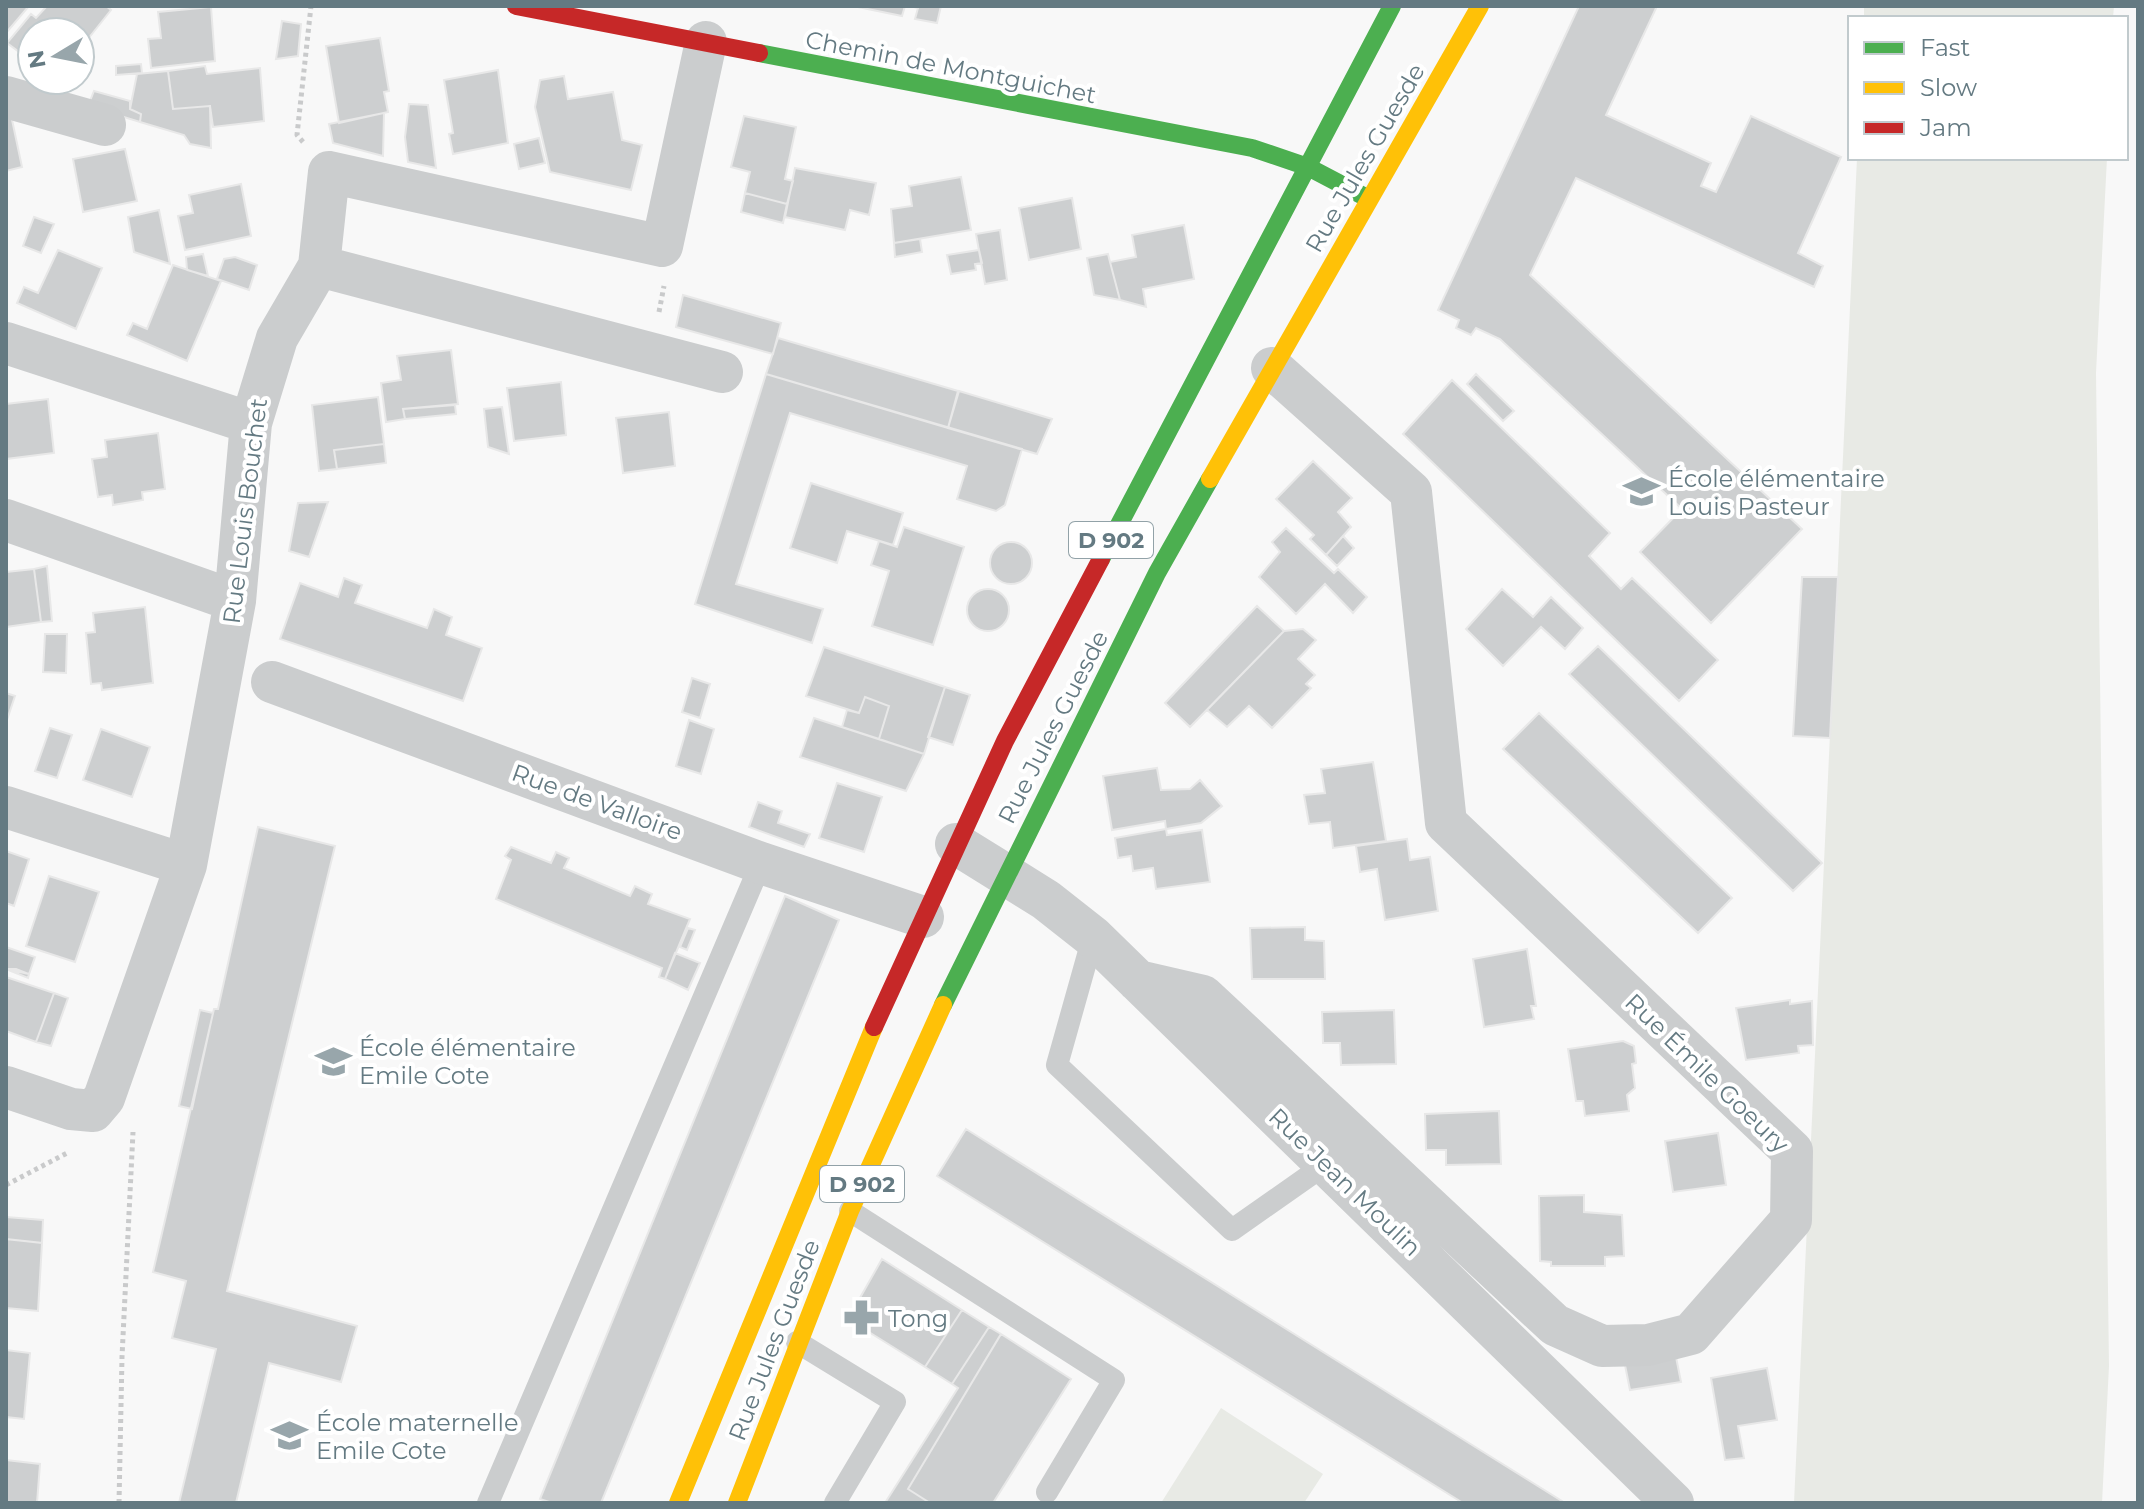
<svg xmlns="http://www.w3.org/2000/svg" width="2144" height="1509" font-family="Montserrat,sans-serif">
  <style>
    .green { fill: #e8eae5 }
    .building { fill: #cdcfd0; stroke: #e8e8e8; stroke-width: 2 }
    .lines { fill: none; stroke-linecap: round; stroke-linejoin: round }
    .path { stroke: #c9cacb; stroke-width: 5; stroke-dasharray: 4 4; stroke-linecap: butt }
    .lane { stroke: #cbcdce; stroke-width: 22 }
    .street { stroke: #cbcdce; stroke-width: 42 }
    .fast { stroke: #4caf50; stroke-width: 18 }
    .slow { stroke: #ffc107; stroke-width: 18 }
    .jam { stroke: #c62828; stroke-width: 18 }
    .labels { text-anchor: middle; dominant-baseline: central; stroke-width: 8; stroke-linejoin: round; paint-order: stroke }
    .shield { fill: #fff; stroke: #92a2a8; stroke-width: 2 }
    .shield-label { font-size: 22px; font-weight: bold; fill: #647a82 }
    .street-label { font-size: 24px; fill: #647a82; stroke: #fff }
    .poi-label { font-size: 24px; fill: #647a82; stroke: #fff; text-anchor: start }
  </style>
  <rect width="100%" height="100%" fill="#f8f8f8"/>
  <!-- green -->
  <path class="green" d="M 1864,6 L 2114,6 L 2113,18 L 1864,18 Z
    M 1857,158 L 2107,158 L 2096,373 L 2109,1366 L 2102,1503 L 1794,1503 Z
    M 1221,1408 L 1323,1474 L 1304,1503 L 1161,1503 Z"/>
  <!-- building -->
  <path class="building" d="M 6,6 L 29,6 L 6,33 Z
    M 47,6 L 106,6 L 111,10 L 80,49 L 80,32 L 32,32 L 32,48 L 26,57 L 7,43 L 31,14 L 36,18 Z
    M 853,6 L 905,6 L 902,16 Z
    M 910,6 L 941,6 L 937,23 L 915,19 L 918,8 Z
    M 1579,6 L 1657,6 L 1606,115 L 1711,163 L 1701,186 L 1716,192 L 1751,116 L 1841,157 L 1798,253 L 1823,266 L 1814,287 L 1576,178 L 1530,275 L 1802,529 L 1711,623 L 1640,552 L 1682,509 L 1500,339 L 1476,328 L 1471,335 L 1456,328 L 1459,320 L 1438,310 Z
    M 211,7 L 215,61 L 151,68 L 148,39 L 161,38 L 158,12 Z
    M 282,21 L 301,24 L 298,56 L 276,59 Z
    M 380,38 L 389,91 L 384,92 L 388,112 L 339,123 L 326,46 Z
    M 141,64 L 142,73 L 116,75 L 116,66 Z
    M 205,66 L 207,74 L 260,68 L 264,121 L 213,127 L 210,106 L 173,109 L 168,71 Z
    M 498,70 L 508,143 L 453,154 L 449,134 L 453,133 L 444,80 Z
    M 168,71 L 173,109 L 210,106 L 211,148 L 190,144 L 184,135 L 140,122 L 141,114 L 130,109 L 137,74 Z
    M 564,76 L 568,99 L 613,92 L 622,140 L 642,145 L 631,190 L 550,172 L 535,107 L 540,80 Z
    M 94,91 L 130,101 L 130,109 L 141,114 L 140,122 L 88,106 Z
    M 409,104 L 428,105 L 436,168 L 408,162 L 405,137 Z
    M 384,113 L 383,156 L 333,143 L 329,124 Z
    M 11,115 L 22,167 L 6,171 L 6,116 Z
    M 744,116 L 796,127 L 785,179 L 793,181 L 787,204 L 745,193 L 750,172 L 731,167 Z
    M 539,138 L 545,163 L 519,169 L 514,144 Z
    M 125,149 L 137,201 L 83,212 L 73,159 Z
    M 795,168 L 876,183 L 869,215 L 850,210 L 845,230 L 785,217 Z
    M 961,177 L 971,230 L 894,243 L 891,209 L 912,206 L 909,186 Z
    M 241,184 L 251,236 L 185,250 L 178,216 L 193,213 L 189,195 Z
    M 745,193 L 787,204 L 783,223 L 741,212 Z
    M 1072,198 L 1081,249 L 1029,260 L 1019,208 Z
    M 159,210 L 170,264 L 134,252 L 128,217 Z
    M 34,217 L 54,224 L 41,253 L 23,246 Z
    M 1184,225 L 1194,279 L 1143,289 L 1146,307 L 1120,300 L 1110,262 L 1136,257 L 1132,235 Z
    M 1000,230 L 1007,280 L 985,284 L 976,234 Z
    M 920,239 L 922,252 L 895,257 L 894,243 Z
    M 58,250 L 102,268 L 76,329 L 17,303 L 24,287 L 38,293 Z
    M 979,250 L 982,263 L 975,264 L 976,270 L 951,274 L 947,255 Z
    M 203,254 L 208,276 L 187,270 L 186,257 Z
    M 1108,254 L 1110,262 L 1120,300 L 1094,295 L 1087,258 Z
    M 235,257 L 257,265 L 249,290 L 217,279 L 224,259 Z
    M 173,265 L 221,281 L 187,361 L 127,335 L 133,323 L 147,329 Z
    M 683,295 L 781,323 L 773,354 L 676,327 Z
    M 778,338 L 958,391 L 948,428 L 766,374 Z
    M 451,350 L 458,404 L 403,409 L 405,419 L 386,422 L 381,383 L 401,380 L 397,356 Z
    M 766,374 L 1022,449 L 1005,505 L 996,511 L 957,499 L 967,466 L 790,413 L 736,584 L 823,609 L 812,643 L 695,604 Z
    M 1476,374 L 1514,411 L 1503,421 L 1467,384 Z
    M 1452,380 L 1610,533 L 1589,556 L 1621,589 L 1632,578 L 1718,660 L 1679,701 L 1403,434 Z
    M 561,382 L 566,435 L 514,441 L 507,388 Z
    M 959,391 L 1052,419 L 1037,454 L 948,428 Z
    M 378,397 L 384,444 L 334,450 L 337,469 L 319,471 L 312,405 Z
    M 48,399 L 54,453 L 6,459 L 6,404 Z
    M 455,405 L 456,414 L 405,419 L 403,409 Z
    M 502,407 L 509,454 L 488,447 L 484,409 Z
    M 669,412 L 675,466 L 623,473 L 616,418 Z
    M 158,433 L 165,489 L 142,492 L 143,500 L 113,505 L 112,495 L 98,497 L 92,459 L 107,457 L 105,440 Z
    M 384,444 L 386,463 L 337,469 L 334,450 Z
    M 1313,461 L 1352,498 L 1338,512 L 1351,527 L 1326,555 L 1310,539 L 1314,535 L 1276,499 Z
    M 811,483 L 903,513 L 893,545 L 847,531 L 837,563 L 790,548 Z
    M 328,502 L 309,557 L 289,551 L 298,503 Z
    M 904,527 L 964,547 L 933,645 L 872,626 L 889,571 L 871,565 L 879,541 L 897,547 Z
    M 1286,528 L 1334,573 L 1338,569 L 1367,597 L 1353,613 L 1325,584 L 1296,614 L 1259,577 L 1280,552 L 1272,542 Z
    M 1343,536 L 1354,548 L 1337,566 L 1326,555 Z
    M990 563a21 21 0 1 1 42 0a21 21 0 1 1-42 0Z
    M 47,566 L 52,621 L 41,622 L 34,569 Z
    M 34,569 L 41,622 L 6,627 L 6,572 Z
    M 1802,577 L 1838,577 L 1830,738 L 1793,736 Z
    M 344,578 L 362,585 L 355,603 L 427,628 L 434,609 L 452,617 L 446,635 L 482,648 L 463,701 L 280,639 L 300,583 L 338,597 Z
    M967 610a21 21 0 1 1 42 0a21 21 0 1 1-42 0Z
    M 1502,589 L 1533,617 L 1551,597 L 1583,628 L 1565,649 L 1541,627 L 1503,666 L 1466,629 Z
    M 1257,606 L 1284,631 L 1190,727 L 1165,703 Z
    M 145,607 L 153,683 L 102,690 L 101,683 L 91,684 L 86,633 L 95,632 L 93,613 Z
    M 1303,629 L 1316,640 L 1298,659 L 1315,675 L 1306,684 L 1311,688 L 1272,728 L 1249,706 L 1227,727 L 1207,710 L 1284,631 Z
    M 45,634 L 67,634 L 66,673 L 43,672 Z
    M 1598,646 L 1822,863 L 1793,891 L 1569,674 Z
    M 824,647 L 945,687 L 924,754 L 879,739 L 889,706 L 865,697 L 859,713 L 806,696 Z
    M 692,678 L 710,684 L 700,718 L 682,712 Z
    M 945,687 L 970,695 L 953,745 L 928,737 Z
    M 6,693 L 15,696 L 6,723 Z
    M 865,697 L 889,706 L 879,739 L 842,727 L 847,710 L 859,713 Z
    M 1539,713 L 1732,898 L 1698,933 L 1503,749 Z
    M 814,718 L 924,754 L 906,791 L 800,757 Z
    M 689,720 L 714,729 L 701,774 L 676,766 Z
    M 50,728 L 72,735 L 57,778 L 35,771 Z
    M 101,729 L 150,747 L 132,797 L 83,780 Z
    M 1373,762 L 1386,841 L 1333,848 L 1330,822 L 1309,824 L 1304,795 L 1325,793 L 1321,769 Z
    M 1157,768 L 1161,790 L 1190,789 L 1200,780 L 1222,806 L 1201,823 L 1166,829 L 1165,821 L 1112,830 L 1103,776 Z
    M 837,783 L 882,797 L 864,852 L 819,838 Z
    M 758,802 L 782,811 L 778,823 L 810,834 L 804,847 L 749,827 Z
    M 258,827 L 335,846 L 227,1291 L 357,1326 L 341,1382 L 269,1363 L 236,1503 L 179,1503 L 216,1349 L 172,1338 L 186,1281 L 153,1272 L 214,1009 L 218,1009 Z
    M 1166,829 L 1167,835 L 1202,830 L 1210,882 L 1156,889 L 1153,868 L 1133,871 L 1131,856 L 1118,858 L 1115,838 Z
    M 1407,839 L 1410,860 L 1430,857 L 1438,911 L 1385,920 L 1377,869 L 1360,872 L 1356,846 Z
    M 511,847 L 551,863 L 556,852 L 569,858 L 564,868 L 630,896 L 635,886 L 652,894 L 648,904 L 690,919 L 665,979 L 659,977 L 662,968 L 496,899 L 511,860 L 505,856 Z
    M 6,851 L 29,859 L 14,906 L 6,903 Z
    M 49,876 L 99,892 L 75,962 L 26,946 Z
    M 785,896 L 839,920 L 601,1503 L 552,1503 L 540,1499 Z
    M 1305,927 L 1305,940 L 1324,941 L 1325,979 L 1252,979 L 1250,928 Z
    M 688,928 L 695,930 L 687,950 L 680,947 Z
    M 6,947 L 35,957 L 29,974 L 6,969 Z
    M 1527,949 L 1536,1006 L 1531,1006 L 1534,1019 L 1484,1027 L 1473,959 Z
    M 675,953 L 700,963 L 688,990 L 665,979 Z
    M 6,969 L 16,969 L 29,974 L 28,978 Z
    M 6,977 L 54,993 L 36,1042 L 6,1031 Z
    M 54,993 L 68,998 L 51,1046 L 36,1042 Z
    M 1790,1000 L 1790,1004 L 1812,1001 L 1813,1045 L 1798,1046 L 1799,1053 L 1746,1060 L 1736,1008 Z
    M 200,1010 L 213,1013 L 192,1109 L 179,1106 Z
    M 1394,1010 L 1396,1064 L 1341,1065 L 1340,1043 L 1323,1043 L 1322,1012 Z
    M 1623,1041 L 1634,1046 L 1636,1063 L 1632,1064 L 1635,1088 L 1627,1095 L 1629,1111 L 1585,1116 L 1583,1101 L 1576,1101 L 1568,1049 Z
    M 1499,1111 L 1501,1164 L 1446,1165 L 1446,1150 L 1426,1150 L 1425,1114 Z
    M 966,1129 L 1565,1503 L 1463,1503 L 937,1176 Z
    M 1718,1133 L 1726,1185 L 1673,1192 L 1665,1141 Z
    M 1584,1195 L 1584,1212 L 1622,1215 L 1624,1256 L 1605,1257 L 1605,1266 L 1551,1266 L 1551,1262 L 1540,1261 L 1539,1196 Z
    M 6,1217 L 43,1220 L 42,1243 L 6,1239 Z
    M 6,1239 L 42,1243 L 38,1311 L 6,1308 Z
    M 882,1259 L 962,1310 L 925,1367 L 848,1319 Z
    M 962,1310 L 989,1327 L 952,1384 L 925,1367 Z
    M 989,1327 L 1001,1334 L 908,1489 L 930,1503 L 885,1503 L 958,1388 L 952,1384 Z
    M 1001,1334 L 1071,1379 L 993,1503 L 930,1503 L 908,1489 Z
    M 6,1350 L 30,1353 L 24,1419 L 6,1417 Z
    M 1676,1357 L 1681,1382 L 1630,1390 L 1625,1365 Z
    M 1767,1368 L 1777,1420 L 1738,1426 L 1744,1458 L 1725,1460 L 1711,1378 Z
    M 6,1460 L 40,1464 L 37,1503 L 6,1503 Z"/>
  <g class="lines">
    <!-- path -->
    <path class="path" d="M 303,142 L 297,135 L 311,6
      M 659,312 L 664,286
      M 6,1185 L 69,1152
      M 119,1503 L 122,1357 L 133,1132"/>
    <!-- lane -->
    <path class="lane" d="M 1093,937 L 1057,1065 L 1232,1230 L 1326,1164
      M 850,1211 L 1114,1380 L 1047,1492
      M 797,1342 L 895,1402 L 835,1503
      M 488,1503 L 761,863"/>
    <!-- street -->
    <path class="street" d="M 6,97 L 105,125
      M 319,266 L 722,372
      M 6,343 L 251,423
      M 6,520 L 235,601
      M 272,682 L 761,863 L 923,917
      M 6,807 L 186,865
      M 956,844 L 1046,900 L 1093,937 L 1673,1503
      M 1138,981 L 1203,996 L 1555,1325 L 1602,1346 L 1648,1345 L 1691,1334 L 1791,1220 L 1792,1151 L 1446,823 L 1411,492 L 1272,368
      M 6,1087 L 71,1109 L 93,1111 L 104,1098 L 186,865 L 235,601 L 251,423 L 277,338 L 319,266 L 329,172 L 662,246 L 706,42"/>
    <!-- fast -->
    <path class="fast" d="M 759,53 L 1252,148 L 1308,167 L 1369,199
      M 1101,559 L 1392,6
      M 943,1005 L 1157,573 L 1210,479"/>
    <!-- slow -->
    <path class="slow" d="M 1210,479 L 1480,6
      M 678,1503 L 874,1027
      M 737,1503 L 850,1211 L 943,1005"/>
    <!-- jam -->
    <path class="jam" d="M 516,6 L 759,53
      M 874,1027 L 1005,741 L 1101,559"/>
  </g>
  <!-- icons -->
  <defs>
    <symbol id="school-bare" viewBox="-9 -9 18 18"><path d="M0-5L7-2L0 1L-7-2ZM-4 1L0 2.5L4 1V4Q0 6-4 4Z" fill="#98a6ab" stroke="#fff" stroke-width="2.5" paint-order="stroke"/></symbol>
    <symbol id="pharmacy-bare" viewBox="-9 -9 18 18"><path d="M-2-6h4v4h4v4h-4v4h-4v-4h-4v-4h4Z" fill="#98a6ab" stroke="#fff" stroke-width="2.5" paint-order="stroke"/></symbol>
  </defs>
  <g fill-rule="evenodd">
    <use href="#school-bare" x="1616" y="466" width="51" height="51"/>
    <use href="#school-bare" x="308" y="1036" width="51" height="51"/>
    <use href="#pharmacy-bare" x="836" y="1292" width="51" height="51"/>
    <use href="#school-bare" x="264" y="1410" width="51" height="51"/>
  </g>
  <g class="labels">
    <!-- shield labels -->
    <g class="shield">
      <rect x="1069" y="522" width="84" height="36" rx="6"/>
      <rect x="820" y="1166" width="84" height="36" rx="6"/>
    </g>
    <g class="shield-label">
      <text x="1111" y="540">D 902</text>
      <text x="862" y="1184">D 902</text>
    </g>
    <!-- street labels -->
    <g class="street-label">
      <text transform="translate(951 67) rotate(11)">Chemin de Montguichet</text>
      <text transform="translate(1365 158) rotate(-60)">Rue Jules Guesde</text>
      <text transform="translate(245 511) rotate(-83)">Rue Louis Bouchet</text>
      <text transform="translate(1053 727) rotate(-63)">Rue Jules Guesde</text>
      <text transform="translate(597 802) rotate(20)">Rue de Valloire</text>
      <text transform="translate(1707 1073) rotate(44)">Rue Émile Goeury</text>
      <text transform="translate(1345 1182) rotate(44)">Rue Jean Moulin</text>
      <text transform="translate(774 1340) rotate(-69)">Rue Jules Guesde</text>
    </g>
    <!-- poi labels -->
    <g class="poi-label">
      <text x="1668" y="478">École élémentaire<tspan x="1668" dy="28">Louis Pasteur</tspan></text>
      <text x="359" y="1047">École élémentaire<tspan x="359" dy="28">Emile Cote</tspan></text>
      <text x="888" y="1318">Tong</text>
      <text x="316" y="1422">École maternelle<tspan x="316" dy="28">Emile Cote</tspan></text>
    </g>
  </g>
  <!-- border -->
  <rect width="2144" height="1509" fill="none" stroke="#647a82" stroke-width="16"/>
  <!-- legend -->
  <rect x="1848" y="16" width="280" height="144" fill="#ffffff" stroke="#c1cacd" stroke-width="2"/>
  <rect x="1864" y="42" width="40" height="12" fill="#4caf50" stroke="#c1cacd" stroke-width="2"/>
  <text x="1920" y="56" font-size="24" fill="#647a82">Fast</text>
  <rect x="1864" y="82" width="40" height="12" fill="#ffc107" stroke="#c1cacd" stroke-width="2"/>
  <text x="1920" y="96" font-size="24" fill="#647a82">Slow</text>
  <rect x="1864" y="122" width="40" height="12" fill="#c62828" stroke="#c1cacd" stroke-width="2"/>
  <text x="1920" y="136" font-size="24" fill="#647a82">Jam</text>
  <!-- north arrow -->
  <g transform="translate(56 56) rotate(260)"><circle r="38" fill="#ffffff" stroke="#c1cacd" stroke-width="2"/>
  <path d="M0-6L14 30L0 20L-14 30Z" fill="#98a6ab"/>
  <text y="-12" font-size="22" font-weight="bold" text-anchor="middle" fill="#647a82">N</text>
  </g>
</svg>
